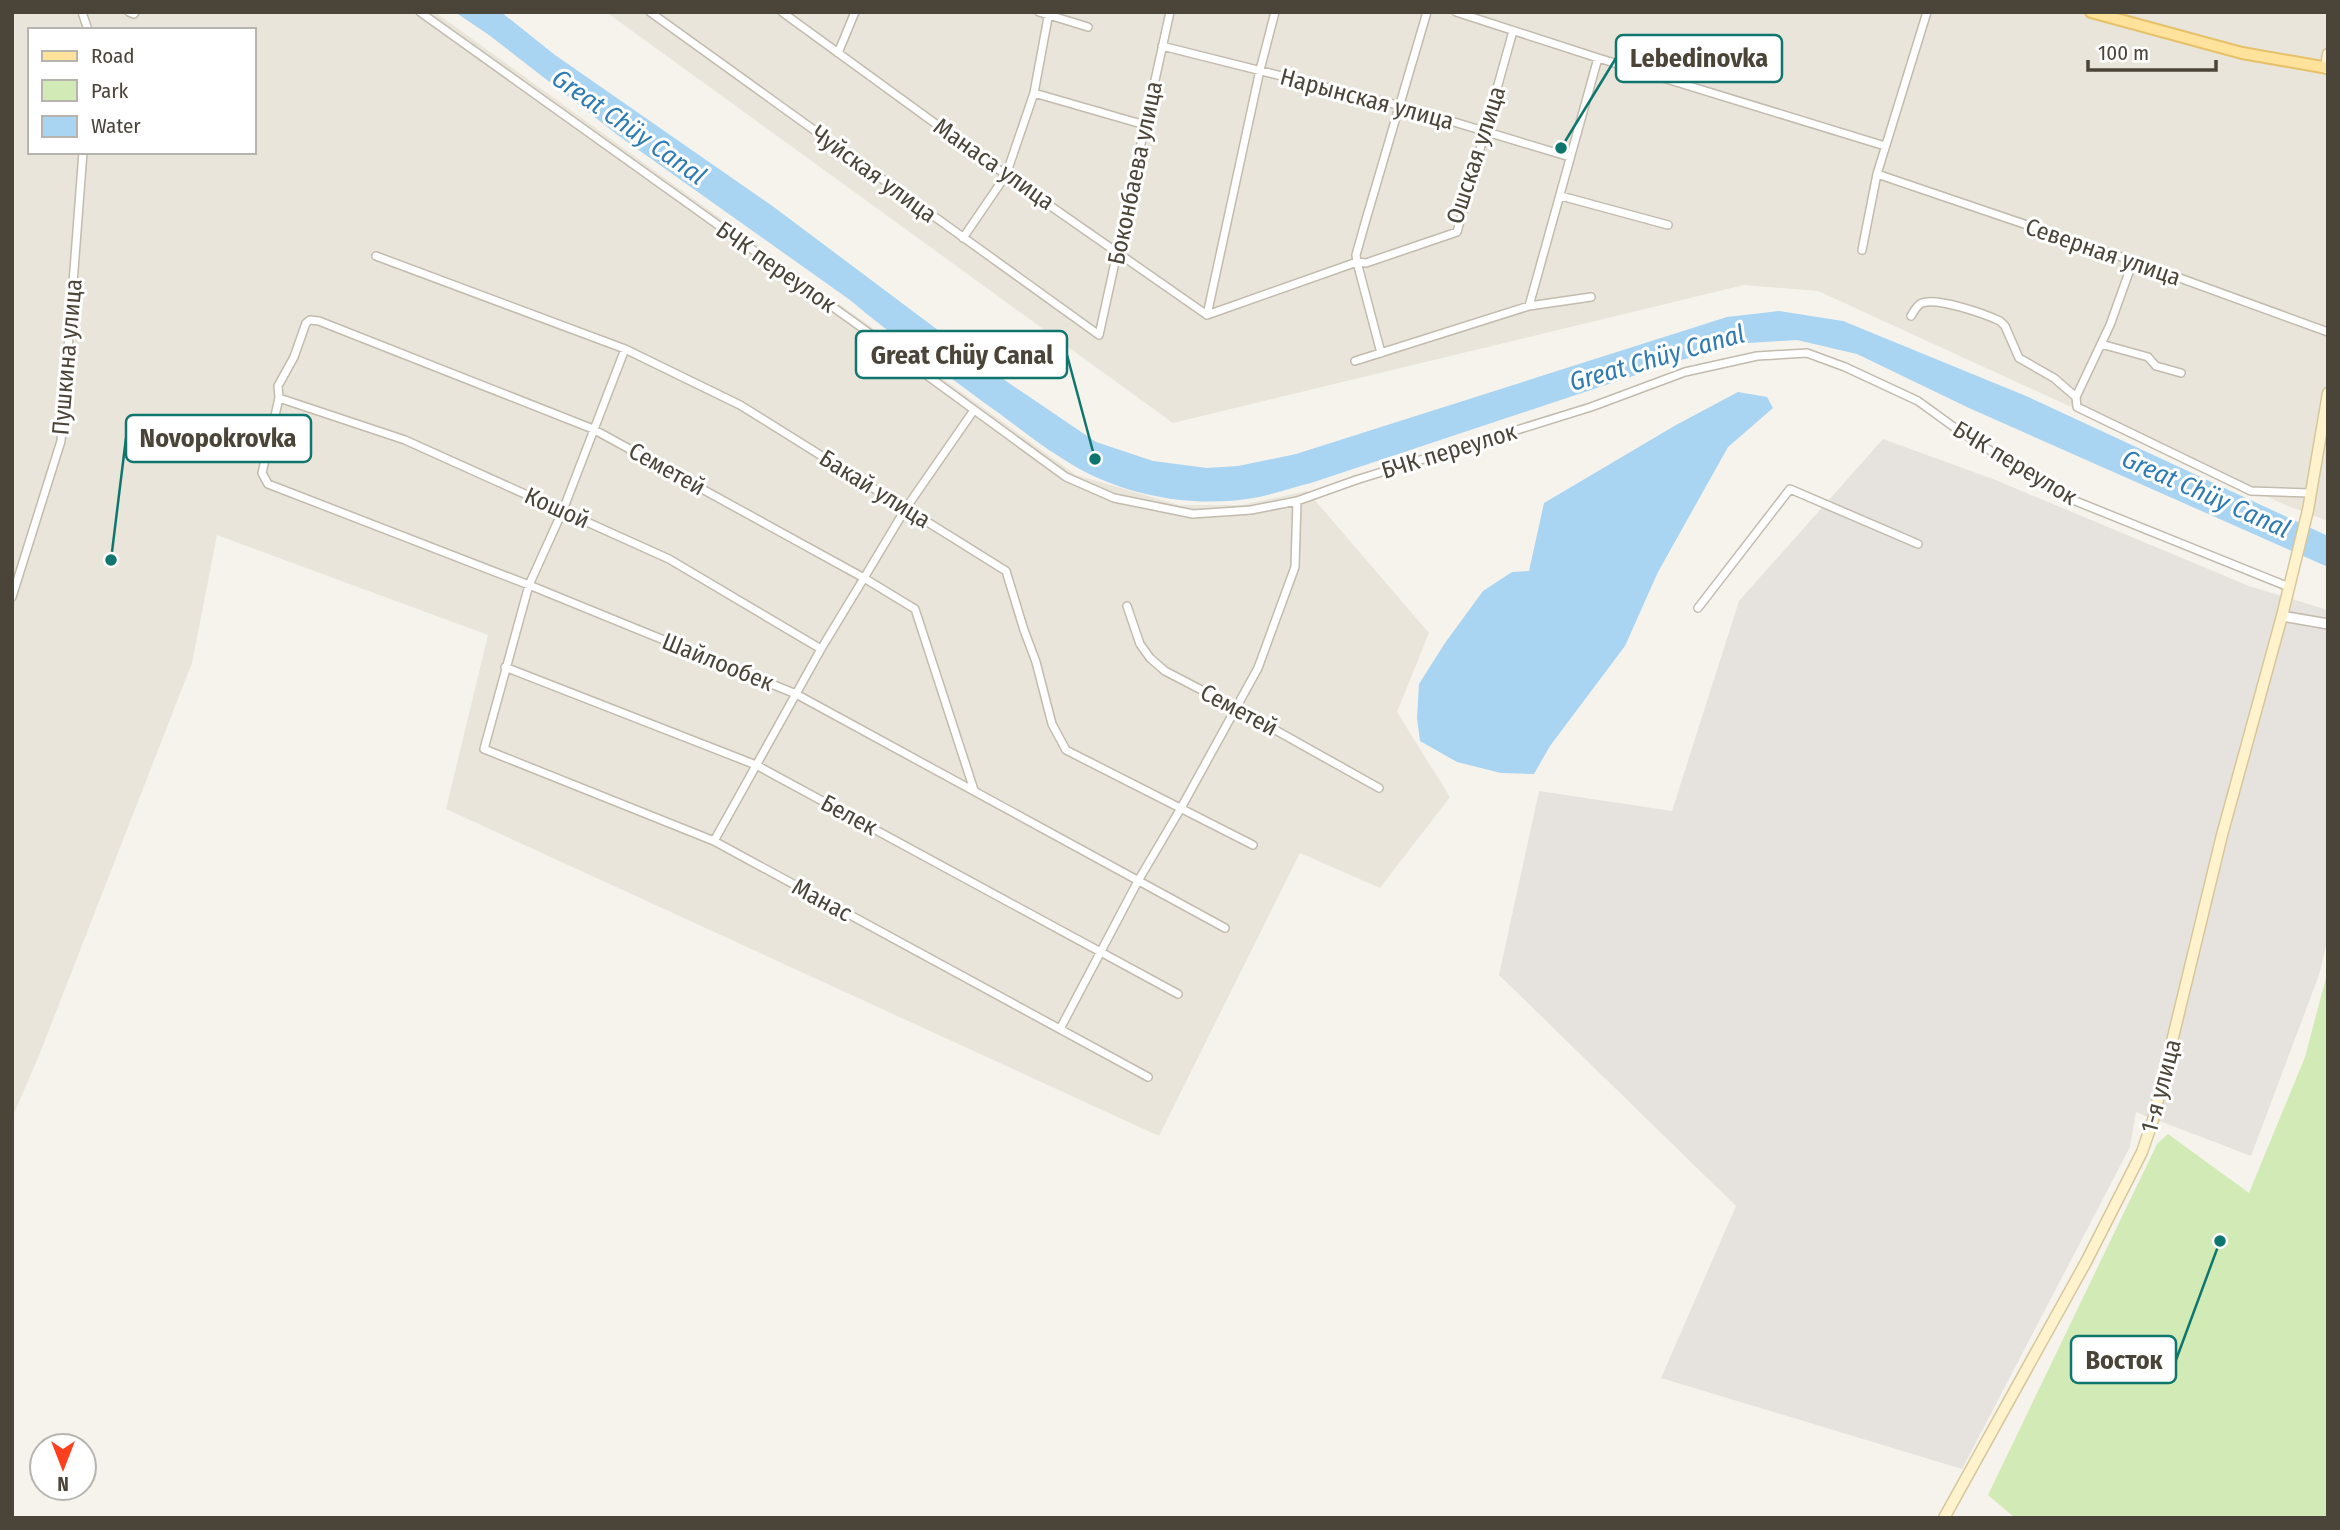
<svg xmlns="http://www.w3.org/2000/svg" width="2340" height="1530" font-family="'Fira Sans Condensed',sans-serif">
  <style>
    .residential { fill: #eae5da; fill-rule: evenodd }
    .industrial { fill: #e6e2dd }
    .green { fill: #d2eab5 }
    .water { fill: #a9d4f2 }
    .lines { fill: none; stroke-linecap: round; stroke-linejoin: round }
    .minor-casing { stroke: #c2bbae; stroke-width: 10 }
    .tertiary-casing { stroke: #c2bbae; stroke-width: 12 }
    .secondary-casing { stroke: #d6c79b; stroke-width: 13 }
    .primary-casing { stroke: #e6c16a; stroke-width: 14 }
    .minor { stroke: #fff; stroke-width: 7 }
    .tertiary { stroke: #fff; stroke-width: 9 }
    .secondary { stroke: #fff3cd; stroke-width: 10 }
    .primary { stroke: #ffe39c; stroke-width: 10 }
    .labels { text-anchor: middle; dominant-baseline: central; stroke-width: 6; stroke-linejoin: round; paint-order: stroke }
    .street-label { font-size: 24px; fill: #4b4439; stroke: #fff }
    .water-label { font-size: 26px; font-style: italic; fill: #2e7ab2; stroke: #fff }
    .leader { fill: none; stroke: #0f766e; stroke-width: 2.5 }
    .callout-dot { fill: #0f766e; stroke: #fff; stroke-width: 2.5 }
    .callout { fill: #fff; stroke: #0f766e; stroke-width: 2.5 }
    .callout-label { font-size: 26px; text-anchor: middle; font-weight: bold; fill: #4b4439 }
  </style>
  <rect width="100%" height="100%" fill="#f6f3ec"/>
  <!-- residential -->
  <path class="residential" d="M 12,12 L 435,12 L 1076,475 L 1179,505 L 1242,505 L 1307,491 L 1429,633 L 1397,712 L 1450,797 L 1380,888 L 1300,853 L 1159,1136 L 446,809 L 488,635 L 217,535 L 192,663 L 40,1053 L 12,1118 ZM 30,30 L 254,30 L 254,152 L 30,152 Z
    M 606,12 L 2328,12 L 2328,521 L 2283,504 L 1818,291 L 1744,285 L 1173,423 Z"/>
  <!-- industrial -->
  <path class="industrial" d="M 1883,439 L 1993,479 L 2249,586 L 2328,610 L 2328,938 L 2319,975 L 2251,1156 L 2136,1112 L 2130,1147 L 1962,1469 L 1661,1378 L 1736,1206 L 1499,975 L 1539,791 L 1672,811 L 1739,601 Z"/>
  <!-- green -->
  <path class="green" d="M 2328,970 L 2328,1518 L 2015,1518 L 1988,1495 L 2157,1144 L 2168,1134 L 2249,1193 L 2305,1057 Z"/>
  <!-- water -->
  <path class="water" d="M 455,12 L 501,12 L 555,55 L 771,205 L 1006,381 L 1096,442 L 1153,461 L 1207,468 L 1238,466 L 1296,454 L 1727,317 L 1779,311 L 1843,321 L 2026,396 L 2328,536 L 2328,567 L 1969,408 L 1857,354 L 1797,340 L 1748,343 L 1681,360 L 1311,483 C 1294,487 1277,493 1259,497 C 1192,510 1116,495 1060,457 C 1034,441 1011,421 986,404 C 940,370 894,337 850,300 L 619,136 L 489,35 Z
    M 1738,392 L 1767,397 L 1773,408 L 1728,447 L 1658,572 L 1625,646 L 1550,746 L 1534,774 L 1501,773 L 1457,762 L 1420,741 L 1417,718 L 1419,684 L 1445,643 L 1483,591 L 1512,572 L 1529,571 L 1544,503 L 1676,425 Z"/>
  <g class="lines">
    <defs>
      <path id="minor" d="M 82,12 L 88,30
        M 129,12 L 134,14 L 135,12
        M 420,12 L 858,325 L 1066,477 L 1114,498 L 1193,514 L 1251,510 L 1297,501 L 1356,480 L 1591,407 L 1685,372 L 1757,356 L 1807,353 L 1845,367 L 1918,401 L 1958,430 L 2058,494 L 2289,587
        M 650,12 L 1099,335 L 1170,12
        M 782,12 L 1006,175 L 1207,315
        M 1039,12 L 1088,27
        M 1427,12 L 1365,223 L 1356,255 L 1357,262 L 1366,263 L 1457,232 L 1513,31
        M 1456,12 L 1598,58 L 1885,146
        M 1162,46 L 1401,106 L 1570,157
        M 838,53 L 855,12
        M 1034,93 L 1145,125
        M 1877,174 L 2133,261 L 2328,332
        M 1561,196 L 1668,225
        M 963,238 L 1006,175 L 1034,93 L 1049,12
        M 1862,250 L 1877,174 L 1927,12
        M 376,256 L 625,349 L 740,405 L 1006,571 L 1024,630 L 1036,662 L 1052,724 L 1066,750 L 1253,845
        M 2133,261 L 2110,325 L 2076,397 L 2077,407 L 2251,491 L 2311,493
        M 1529,306 L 1598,58
        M 1207,315 L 1260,70 L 1275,12
        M 1207,315 L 1357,262 L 1381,353
        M 1911,316 C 1914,311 1917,305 1922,303 C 1937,297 1985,314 2000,321 L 2005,326 L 2019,358 L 2054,378 L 2076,397
        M 2101,344 L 2148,357 L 2156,366 L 2181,373
        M 625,349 L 563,510 L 529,585 L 484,749 L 714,841 L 1148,1077
        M 1355,361 L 1529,306 L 1591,297
        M 279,398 L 405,440 L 669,559 L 821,649
        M 12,597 L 61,441 L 83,152
        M 1127,606 L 1140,644 L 1150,658 L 1165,671 L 1236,708 L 1379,788
        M 1698,608 L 1790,489 L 1918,544
        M 505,667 L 756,765 L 1178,994
        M 974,790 L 915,609 L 864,578 L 593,429 L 319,321 L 310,320 L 306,323 L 294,357 L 278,386 L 279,398 L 262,473 L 268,484 L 529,585 L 796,694 L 1225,928
        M 714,841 L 821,649 L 864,578 L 906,508 L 974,410
        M 1060,1029 L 1138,881 L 1181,808 L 1258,668 L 1295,567 L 1297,501"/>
      <path id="tertiary" d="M 2282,616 L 2328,624"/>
      <path id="secondary" d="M 2326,68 L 2328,54
        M 1944,1518 L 2086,1262 L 2142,1152 L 2153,1120 L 2222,835 L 2282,616 L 2308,510 L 2328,393"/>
      <path id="primary" d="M 2091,12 L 2242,53 L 2328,68"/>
    </defs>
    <!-- minor casing -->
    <use href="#minor" class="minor-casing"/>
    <!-- tertiary casing -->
    <use href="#tertiary" class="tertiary-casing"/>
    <!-- secondary casing -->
    <use href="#secondary" class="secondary-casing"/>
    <!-- primary casing -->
    <use href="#primary" class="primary-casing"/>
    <!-- minor -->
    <use href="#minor" class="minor"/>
    <!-- tertiary -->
    <use href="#tertiary" class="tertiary"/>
    <!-- secondary -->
    <use href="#secondary" class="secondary"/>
    <!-- primary -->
    <use href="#primary" class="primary"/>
  </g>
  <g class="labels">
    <!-- street labels -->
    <g class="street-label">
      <text transform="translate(1367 99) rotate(15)">Нарынская улица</text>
      <text transform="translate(1476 155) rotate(-72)">Ошская улица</text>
      <text transform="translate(994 164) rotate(35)">Манаса улица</text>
      <text transform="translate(1135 173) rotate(-78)">Боконбаева улица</text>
      <text transform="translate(874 174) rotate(36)">Чуйская улица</text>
      <text transform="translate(2103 252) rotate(19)">Северная улица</text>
      <text transform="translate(776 267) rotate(35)">БЧК переулок</text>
      <text transform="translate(67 357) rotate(-85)">Пушкина улица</text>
      <text transform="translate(1449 451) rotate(-17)">БЧК переулок</text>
      <text transform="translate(2015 463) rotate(31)">БЧК переулок</text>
      <text transform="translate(667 469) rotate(29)">Семетей</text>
      <text transform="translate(875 489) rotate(32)">Бакай улица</text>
      <text transform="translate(557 508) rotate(24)">Кошой</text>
      <text transform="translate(718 662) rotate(22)">Шайлообек</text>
      <text transform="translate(1239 710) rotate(28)">Семетей</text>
      <text transform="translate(849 815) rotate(28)">Белек</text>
      <text transform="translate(822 900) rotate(28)">Манас</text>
      <text transform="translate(2161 1086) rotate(-75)">1-я улица</text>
    </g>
    <!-- water labels -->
    <g class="water-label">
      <text transform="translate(629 127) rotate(35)">Great Chüy Canal</text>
      <text transform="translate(1657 358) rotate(-16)">Great Chüy Canal</text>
      <text transform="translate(2206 494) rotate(24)">Great Chüy Canal</text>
    </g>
  </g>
  <!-- callouts -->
  <path class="leader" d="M1561 148L1616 58M1095 459L1067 355M111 560L126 438M2220 1241L2176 1360"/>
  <g class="callout-dot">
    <circle cx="1561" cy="148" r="7"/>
    <circle cx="1095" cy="459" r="7"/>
    <circle cx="111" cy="560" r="7"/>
    <circle cx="2220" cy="1241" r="7"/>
  </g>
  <g class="callout">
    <rect x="1616" y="35" width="166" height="47" rx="7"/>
    <rect x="856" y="331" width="211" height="47" rx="7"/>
    <rect x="126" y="415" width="185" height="47" rx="7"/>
    <rect x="2071" y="1336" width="105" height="47" rx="7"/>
  </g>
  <g class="callout-label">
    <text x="1699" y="67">Lebedinovka</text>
    <text x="962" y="364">Great Chüy Canal</text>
    <text x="218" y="447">Novopokrovka</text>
    <text x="2124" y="1369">Восток</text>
  </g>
  <!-- border -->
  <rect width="2340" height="1530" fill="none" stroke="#4b4439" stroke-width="28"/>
  <!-- legend -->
  <rect x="28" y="28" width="228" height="126" fill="#ffffff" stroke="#b7b4b0" stroke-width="2"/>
  <rect x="42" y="51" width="35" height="10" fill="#ffe39c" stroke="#b7b4b0" stroke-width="2"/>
  <text x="91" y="63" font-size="21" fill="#4b4439">Road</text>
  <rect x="42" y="80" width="35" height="21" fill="#d2eab5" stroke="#b7b4b0" stroke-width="2"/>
  <text x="91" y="98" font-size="21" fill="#4b4439">Park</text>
  <rect x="42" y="116" width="35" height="21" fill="#a9d4f2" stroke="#b7b4b0" stroke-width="2"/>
  <text x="91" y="133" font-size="21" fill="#4b4439">Water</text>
  <!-- north arrow -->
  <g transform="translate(63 1467) rotate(180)"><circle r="33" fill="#ffffff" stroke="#b7b4b0" stroke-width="2"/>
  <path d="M0-5L12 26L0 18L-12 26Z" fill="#fc3f1d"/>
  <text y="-10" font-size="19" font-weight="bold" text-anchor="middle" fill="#4b4439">N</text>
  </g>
  <!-- scale -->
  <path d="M2088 60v10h128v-10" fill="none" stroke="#4b4439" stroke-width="3.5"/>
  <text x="2098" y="60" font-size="21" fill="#4b4439" stroke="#ffffff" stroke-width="5" paint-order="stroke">100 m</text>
</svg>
